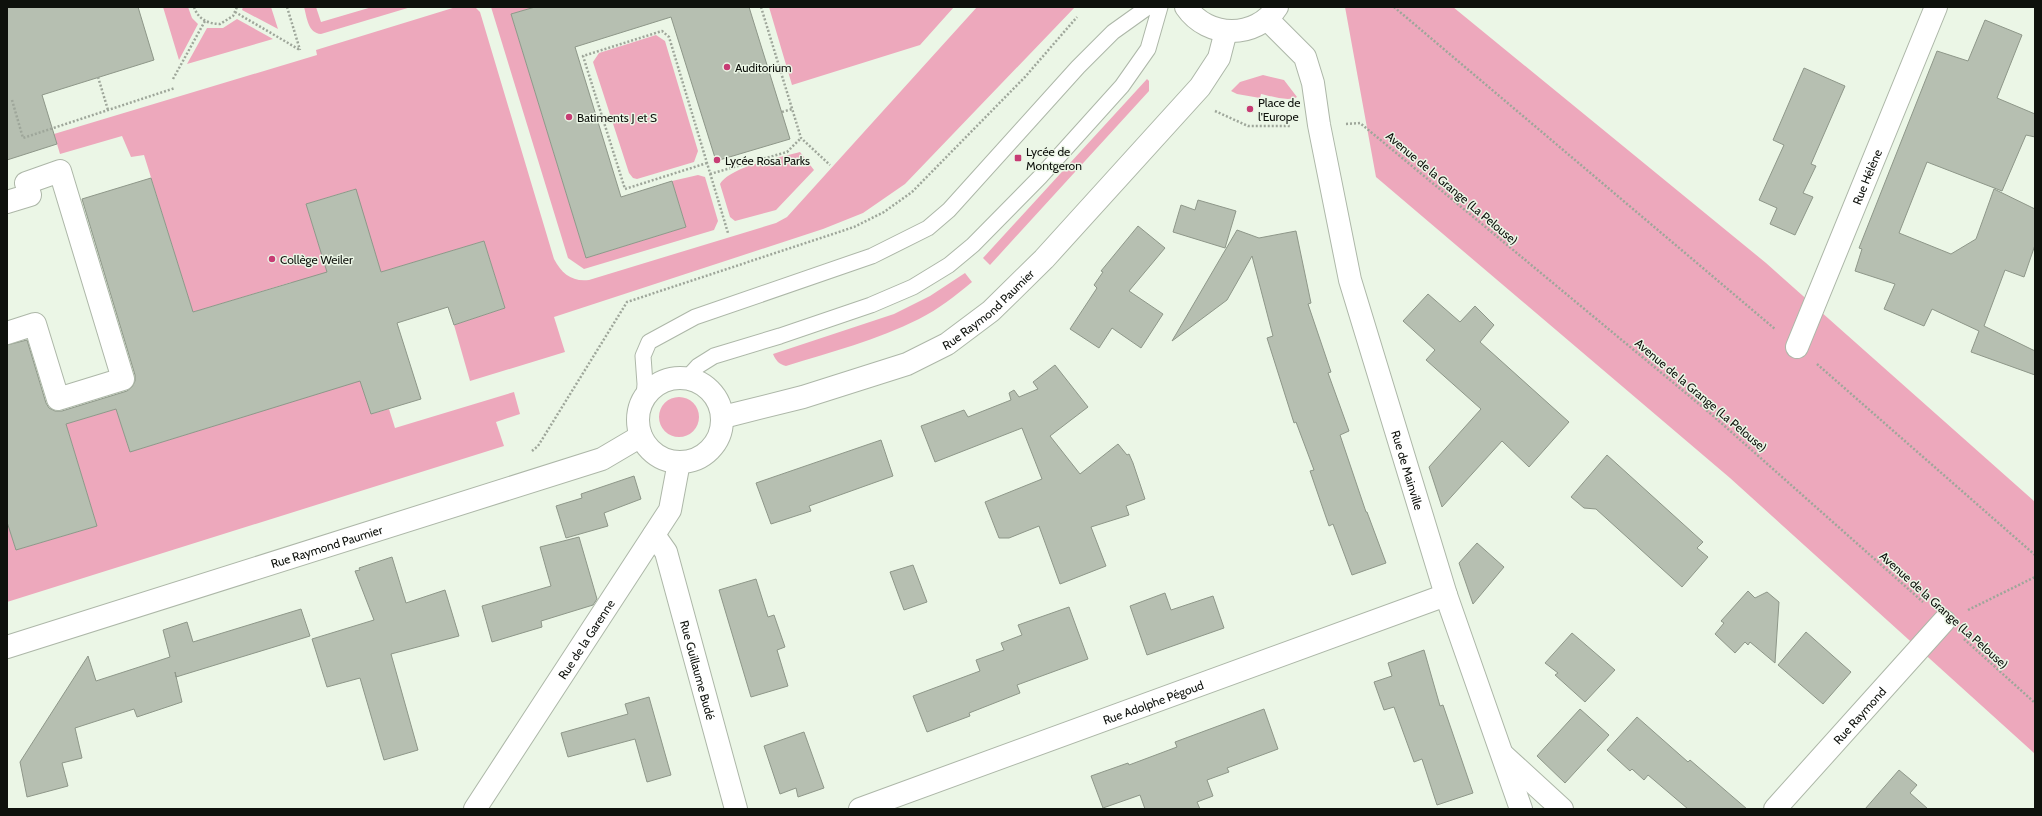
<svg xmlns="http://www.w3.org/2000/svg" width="2042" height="816" font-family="Cabin,sans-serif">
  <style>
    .green { fill: #eda8bc }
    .building { fill: #b6bfb1; stroke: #8e9789 }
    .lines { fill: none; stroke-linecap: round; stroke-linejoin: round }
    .lane-casing { stroke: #adb7a8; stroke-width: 17 }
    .street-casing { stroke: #adb7a8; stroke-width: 24 }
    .path { stroke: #9ea69a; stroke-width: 2.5; stroke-dasharray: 2 2; stroke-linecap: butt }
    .lane { stroke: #fff; stroke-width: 15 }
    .street { stroke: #fff; stroke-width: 22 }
    .poi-dot { fill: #c73c74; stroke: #ebf6e6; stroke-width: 1.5 }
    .labels { text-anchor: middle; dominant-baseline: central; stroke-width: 3; stroke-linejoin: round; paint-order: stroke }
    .poi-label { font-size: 12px; fill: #0e110c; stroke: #ebf6e6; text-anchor: start }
    .street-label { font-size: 12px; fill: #0e110c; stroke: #ebf6e6 }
  </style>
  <rect width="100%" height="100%" fill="#ebf6e6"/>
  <!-- green -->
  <path class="green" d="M 163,7 L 188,7 L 192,18 L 198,24 L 179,60 Z
    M 243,7 L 271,7 L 278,29 L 242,10 Z
    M 304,7 L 316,7 L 321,22 L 372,7 L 411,7 L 321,34 C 308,33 307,18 304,7 Z
    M 456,7 L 475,7 L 480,12 L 554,259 C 562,274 572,282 589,280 L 776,223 L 787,217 L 977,7 L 1075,7 L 905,184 L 863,213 L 823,229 L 554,317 L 565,352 L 470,381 L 454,325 L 505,308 L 484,241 L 381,272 L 355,189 L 306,204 L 332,288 L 298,298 L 292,282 L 193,312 L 144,155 L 131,157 L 122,136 L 60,154 L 54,134 L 317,55 L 316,50 Z
    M 491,7 L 535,7 L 511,14 L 586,258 L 686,227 L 672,181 L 698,175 L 705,177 L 718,221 L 714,230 L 584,269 L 568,258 Z
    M 769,7 L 954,7 L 920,45 L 792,85 Z
    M 1345,7 L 1453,7 L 1766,263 L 2035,502 L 2035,754 L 1730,478 L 1376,177 Z
    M 237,19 L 273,39 L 187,64 L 207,28 L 223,28 Z
    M 656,35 L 665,41 L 698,151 L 694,162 L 637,179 L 633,178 L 629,173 L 593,62 L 599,53 Z
    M 1263,75 L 1284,80 L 1297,97 C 1288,102 1271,96 1261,94 L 1260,98 L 1237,94 L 1231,91 L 1240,82 Z
    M 1147,79 L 1149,81 L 1149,91 L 990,265 L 983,258 Z
    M 800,152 L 814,170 L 776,210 L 735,221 L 730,217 L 720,184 C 731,166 779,158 800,152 Z
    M 965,273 L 972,282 C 955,296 939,309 919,319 C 877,340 831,352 786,366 C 779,364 776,361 773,354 L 894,314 L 930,296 Z
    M 347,338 L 371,414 L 389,409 L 395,428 L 514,392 L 520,414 L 496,422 L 504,446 L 7,602 L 7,522 L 16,550 L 97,526 L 66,424 L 116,409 L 130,452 L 326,391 Z
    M659 417a20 20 0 1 1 40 0a20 20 0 1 1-40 0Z"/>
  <!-- building -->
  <path class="building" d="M 7,7 L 138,7 L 154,60 L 42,95 L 57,144 L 7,160 Z
    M 535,7 L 749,7 L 790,139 L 716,161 L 671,17 L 575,47 L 621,197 L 672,181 L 686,227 L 586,258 L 511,14 Z
    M 1985,20 L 2022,35 L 1997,98 L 2035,114 L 2035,137 L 2026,135 L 2002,191 L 1927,162 L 1899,233 L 1951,254 L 1976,239 L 1994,189 L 2035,209 L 2035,245 L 2024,277 L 2005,270 L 1984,326 L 2035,351 L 2035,375 L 1971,352 L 1979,331 L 1932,309 L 1924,326 L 1884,309 L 1895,284 L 1855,271 L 1862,249 L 1859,248 L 1937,51 L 1968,61 Z
    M 1804,68 L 1845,86 L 1811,164 L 1816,166 L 1803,193 L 1813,197 L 1795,235 L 1770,224 L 1777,208 L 1759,200 L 1784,145 L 1773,140 Z
    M 151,178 L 193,312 L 327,272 L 306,204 L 356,189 L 381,272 L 484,241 L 505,308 L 454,325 L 448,307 L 397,323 L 421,399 L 371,414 L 360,381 L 130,452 L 116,409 L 66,424 L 97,526 L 16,550 L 7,522 L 7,345 L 27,340 L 46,403 L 49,408 L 55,411 L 62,411 L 127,391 L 132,387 L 135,381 L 135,375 L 82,199 Z
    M 1198,200 L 1236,211 L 1225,248 L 1173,232 L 1181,205 L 1195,210 Z
    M 1138,226 L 1165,248 L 1129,291 L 1163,314 L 1141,348 L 1112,328 L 1099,348 L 1070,329 L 1097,288 L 1094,285 L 1103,272 L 1101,271 Z
    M 1237,230 L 1259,238 L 1296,231 L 1311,303 L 1308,304 L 1331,372 L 1328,373 L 1349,431 L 1340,435 L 1366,512 L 1367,512 L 1386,563 L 1352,575 L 1333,524 L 1329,526 L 1310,471 L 1314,470 L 1296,422 L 1294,423 L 1267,338 L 1273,336 L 1252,256 L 1227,300 L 1172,341 Z
    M 1428,294 L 1460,322 L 1475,306 L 1494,325 L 1480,342 L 1569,422 L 1529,467 L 1502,441 L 1442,507 L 1429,467 L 1481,409 L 1426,360 L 1435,350 L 1403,321 Z
    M 1055,365 L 1088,407 L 1050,436 L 1080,474 L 1118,444 L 1127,455 L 1129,454 L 1133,463 L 1145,499 L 1126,506 L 1129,515 L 1091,527 L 1106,566 L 1060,584 L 1039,526 L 1009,538 L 999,538 L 985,502 L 1042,479 L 1022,428 L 935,462 L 921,426 L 964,410 L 968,417 L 1011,400 L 1009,393 L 1014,390 L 1019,397 L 1038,389 L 1033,382 Z
    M 881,440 L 893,476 L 809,506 L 811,511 L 771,524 L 756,483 Z
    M 1607,455 L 1703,542 L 1697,548 L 1708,557 L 1682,587 L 1596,509 L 1584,508 L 1571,497 Z
    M 634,476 L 641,499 L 604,513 L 608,526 L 566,538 L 556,506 L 582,498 L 581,494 Z
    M 579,537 L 597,599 L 593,605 L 541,621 L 542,627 L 492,642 L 482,606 L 551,586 L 540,547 Z
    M 1477,543 L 1504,567 L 1473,604 L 1459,563 Z
    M 392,557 L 406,603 L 445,590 L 459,636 L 391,654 L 418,750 L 384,760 L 360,678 L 327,687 L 312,639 L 374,620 L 355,571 L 360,570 L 359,568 Z
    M 913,565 L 927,602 L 904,610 L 890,572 Z
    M 756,579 L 768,617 L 774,615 L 785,647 L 777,650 L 788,686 L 751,697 L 719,590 Z
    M 1748,591 L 1755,598 L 1767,592 L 1779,602 L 1775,663 L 1750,642 L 1748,645 L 1745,642 L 1735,653 L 1715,634 L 1724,623 L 1721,621 Z
    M 1165,593 L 1171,610 L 1213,596 L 1224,628 L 1147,655 L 1130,606 Z
    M 1069,607 L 1088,659 L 1017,685 L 1020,693 L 969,713 L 970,716 L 927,732 L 913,696 L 980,671 L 976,660 L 1004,650 L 1001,643 L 1022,635 L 1018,625 Z
    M 301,609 L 310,636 L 176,677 L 175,672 L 182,702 L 137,717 L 134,709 L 75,728 L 82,758 L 62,763 L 68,786 L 27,797 L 20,762 L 88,656 L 96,681 L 170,657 L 163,630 L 187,622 L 193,642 Z
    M 1806,632 L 1851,672 L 1823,704 L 1778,665 Z
    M 1572,633 L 1615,670 L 1585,702 L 1555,675 L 1558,673 L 1545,663 Z
    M 1424,650 L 1440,706 L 1443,705 L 1473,793 L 1437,805 L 1422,759 L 1414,762 L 1394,707 L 1384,710 L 1374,682 L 1392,676 L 1388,663 Z
    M 649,697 L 671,775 L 647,782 L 635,739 L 568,757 L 561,733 L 628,714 L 625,704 Z
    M 1264,709 L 1278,749 L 1227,768 L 1229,772 L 1207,780 L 1213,796 L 1197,802 L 1200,809 L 1145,809 L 1140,795 L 1103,808 L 1091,776 L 1128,763 L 1129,765 L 1177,747 L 1175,742 Z
    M 1580,709 L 1609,735 L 1565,783 L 1537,756 Z
    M 1637,717 L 1688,762 L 1690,760 L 1747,809 L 1688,809 L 1648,775 L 1644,780 L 1632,769 L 1630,771 L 1607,750 Z
    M 804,732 L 824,788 L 798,797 L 796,788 L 780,794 L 764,746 Z
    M 1899,770 L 1917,785 L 1910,793 L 1928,809 L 1865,809 Z"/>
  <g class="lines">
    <defs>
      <path id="lane" d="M 688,377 L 698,366 L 714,356 L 780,336 L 871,305 L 913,287 L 949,265 L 973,245 L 1040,177 L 1122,86 L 1148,49 L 1160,7
        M 644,398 L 645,384 L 643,356 L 649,342 L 695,317 L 872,256 L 928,228 L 949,210 L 1078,67 L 1113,32 L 1148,7"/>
      <g id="street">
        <path d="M 1186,7 C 1208,39 1256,39 1277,7"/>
        <path id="s1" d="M 1267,19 L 1305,57 L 1313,83 L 1319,125 L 1350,280 L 1446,595 L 1521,809"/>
        <path d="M 7,202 L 30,195 L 26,183 L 60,171 L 123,379 L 58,399 L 35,324 L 7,333"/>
        <path id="s2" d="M 1797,347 L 1936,7"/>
        <circle cx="680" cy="420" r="42"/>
        <path id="s3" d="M 723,417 L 803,397 L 907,364 L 947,344 L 991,311 L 1044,259 L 1200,87 L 1219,58 L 1226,31"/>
        <path id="s4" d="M 654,535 L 666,552 L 736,809"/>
        <path id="s5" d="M 7,647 L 602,459 L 641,436"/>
        <path d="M 1503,755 L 1562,809"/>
        <path id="s6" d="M 475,809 L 670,510 L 679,462"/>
        <path id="s7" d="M 860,809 L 1446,595"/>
        <path id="s8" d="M 1775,809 L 1944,621"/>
      </g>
    </defs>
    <!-- lane casing -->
    <use href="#lane" class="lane-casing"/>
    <!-- street casing -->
    <use href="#street" class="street-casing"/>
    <!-- path -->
    <path class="path" d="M 194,7 C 198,19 208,24 220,24 L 233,16 L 237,7
      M 287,7 L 300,50
      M 761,7 L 801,138 L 830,165
      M 1394,7 L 1775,329
      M 235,12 L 300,50
      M 98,77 L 108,110
      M 173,79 L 205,21
      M 12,100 L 23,138 L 175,88
      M 1215,111 L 1248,126 L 1291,126
      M 782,112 L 792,109
      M 1346,124 L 1360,123 L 1711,414 L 1923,602
      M 707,163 L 625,189 L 583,56 L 662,31 L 669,37 L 707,163 L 728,233
      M 710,174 L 787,152 L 801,138
      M 1817,364 L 2035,555
      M 532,451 L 538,446 L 627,302 L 854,227 L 884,212 L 912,192 L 1025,77 L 1077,17
      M 1968,610 L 2035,577
      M 1964,639 L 2035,703"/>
    <!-- lane -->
    <use href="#lane" class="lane"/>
    <!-- street -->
    <use href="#street" class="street"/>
  </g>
  <!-- markers -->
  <g class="poi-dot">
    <circle cx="727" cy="67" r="4"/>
    <circle cx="1250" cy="109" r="4"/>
    <circle cx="569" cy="117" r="4"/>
    <rect x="1014" y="154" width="8" height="8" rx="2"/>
    <circle cx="717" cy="160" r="4"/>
    <circle cx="272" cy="259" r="4"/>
  </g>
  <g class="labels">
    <!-- poi labels -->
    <g class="poi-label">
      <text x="735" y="67">Auditorium</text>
      <text x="1258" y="102">Place de<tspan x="1258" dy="14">l'Europe</tspan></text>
      <text x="577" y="117">Batiments J et S</text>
      <text x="1026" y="151">Lycée de<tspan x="1026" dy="14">Montgeron</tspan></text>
      <text x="725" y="160">Lycée Rosa Parks</text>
      <text x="280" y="259">Collège Weiler</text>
    </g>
    <!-- street labels -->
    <g class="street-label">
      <text stroke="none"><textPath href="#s2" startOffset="184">Rue Hélène</textPath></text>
      <text transform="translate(1452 188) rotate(40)">Avenue de la Grange (La Pelouse)</text>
      <text stroke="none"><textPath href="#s3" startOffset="290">Rue Raymond Paumier</textPath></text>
      <text transform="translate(1701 395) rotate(40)">Avenue de la Grange (La Pelouse)</text>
      <text stroke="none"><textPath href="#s1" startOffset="480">Rue de Mainville</textPath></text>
      <text stroke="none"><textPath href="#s5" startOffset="335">Rue Raymond Paumier</textPath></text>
      <text transform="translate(1944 610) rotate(42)">Avenue de la Grange (La Pelouse)</text>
      <text stroke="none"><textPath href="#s6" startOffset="203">Rue de la Garenne</textPath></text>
      <text stroke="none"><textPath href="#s4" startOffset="143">Rue Guillaume Budé</textPath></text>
      <text stroke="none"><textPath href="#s7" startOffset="312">Rue Adolphe Pégoud</textPath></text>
      <text stroke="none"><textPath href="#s8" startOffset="126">Rue Raymond</textPath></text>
    </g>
  </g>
  <!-- border -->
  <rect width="2042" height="816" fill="none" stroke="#0e110c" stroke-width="16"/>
</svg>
